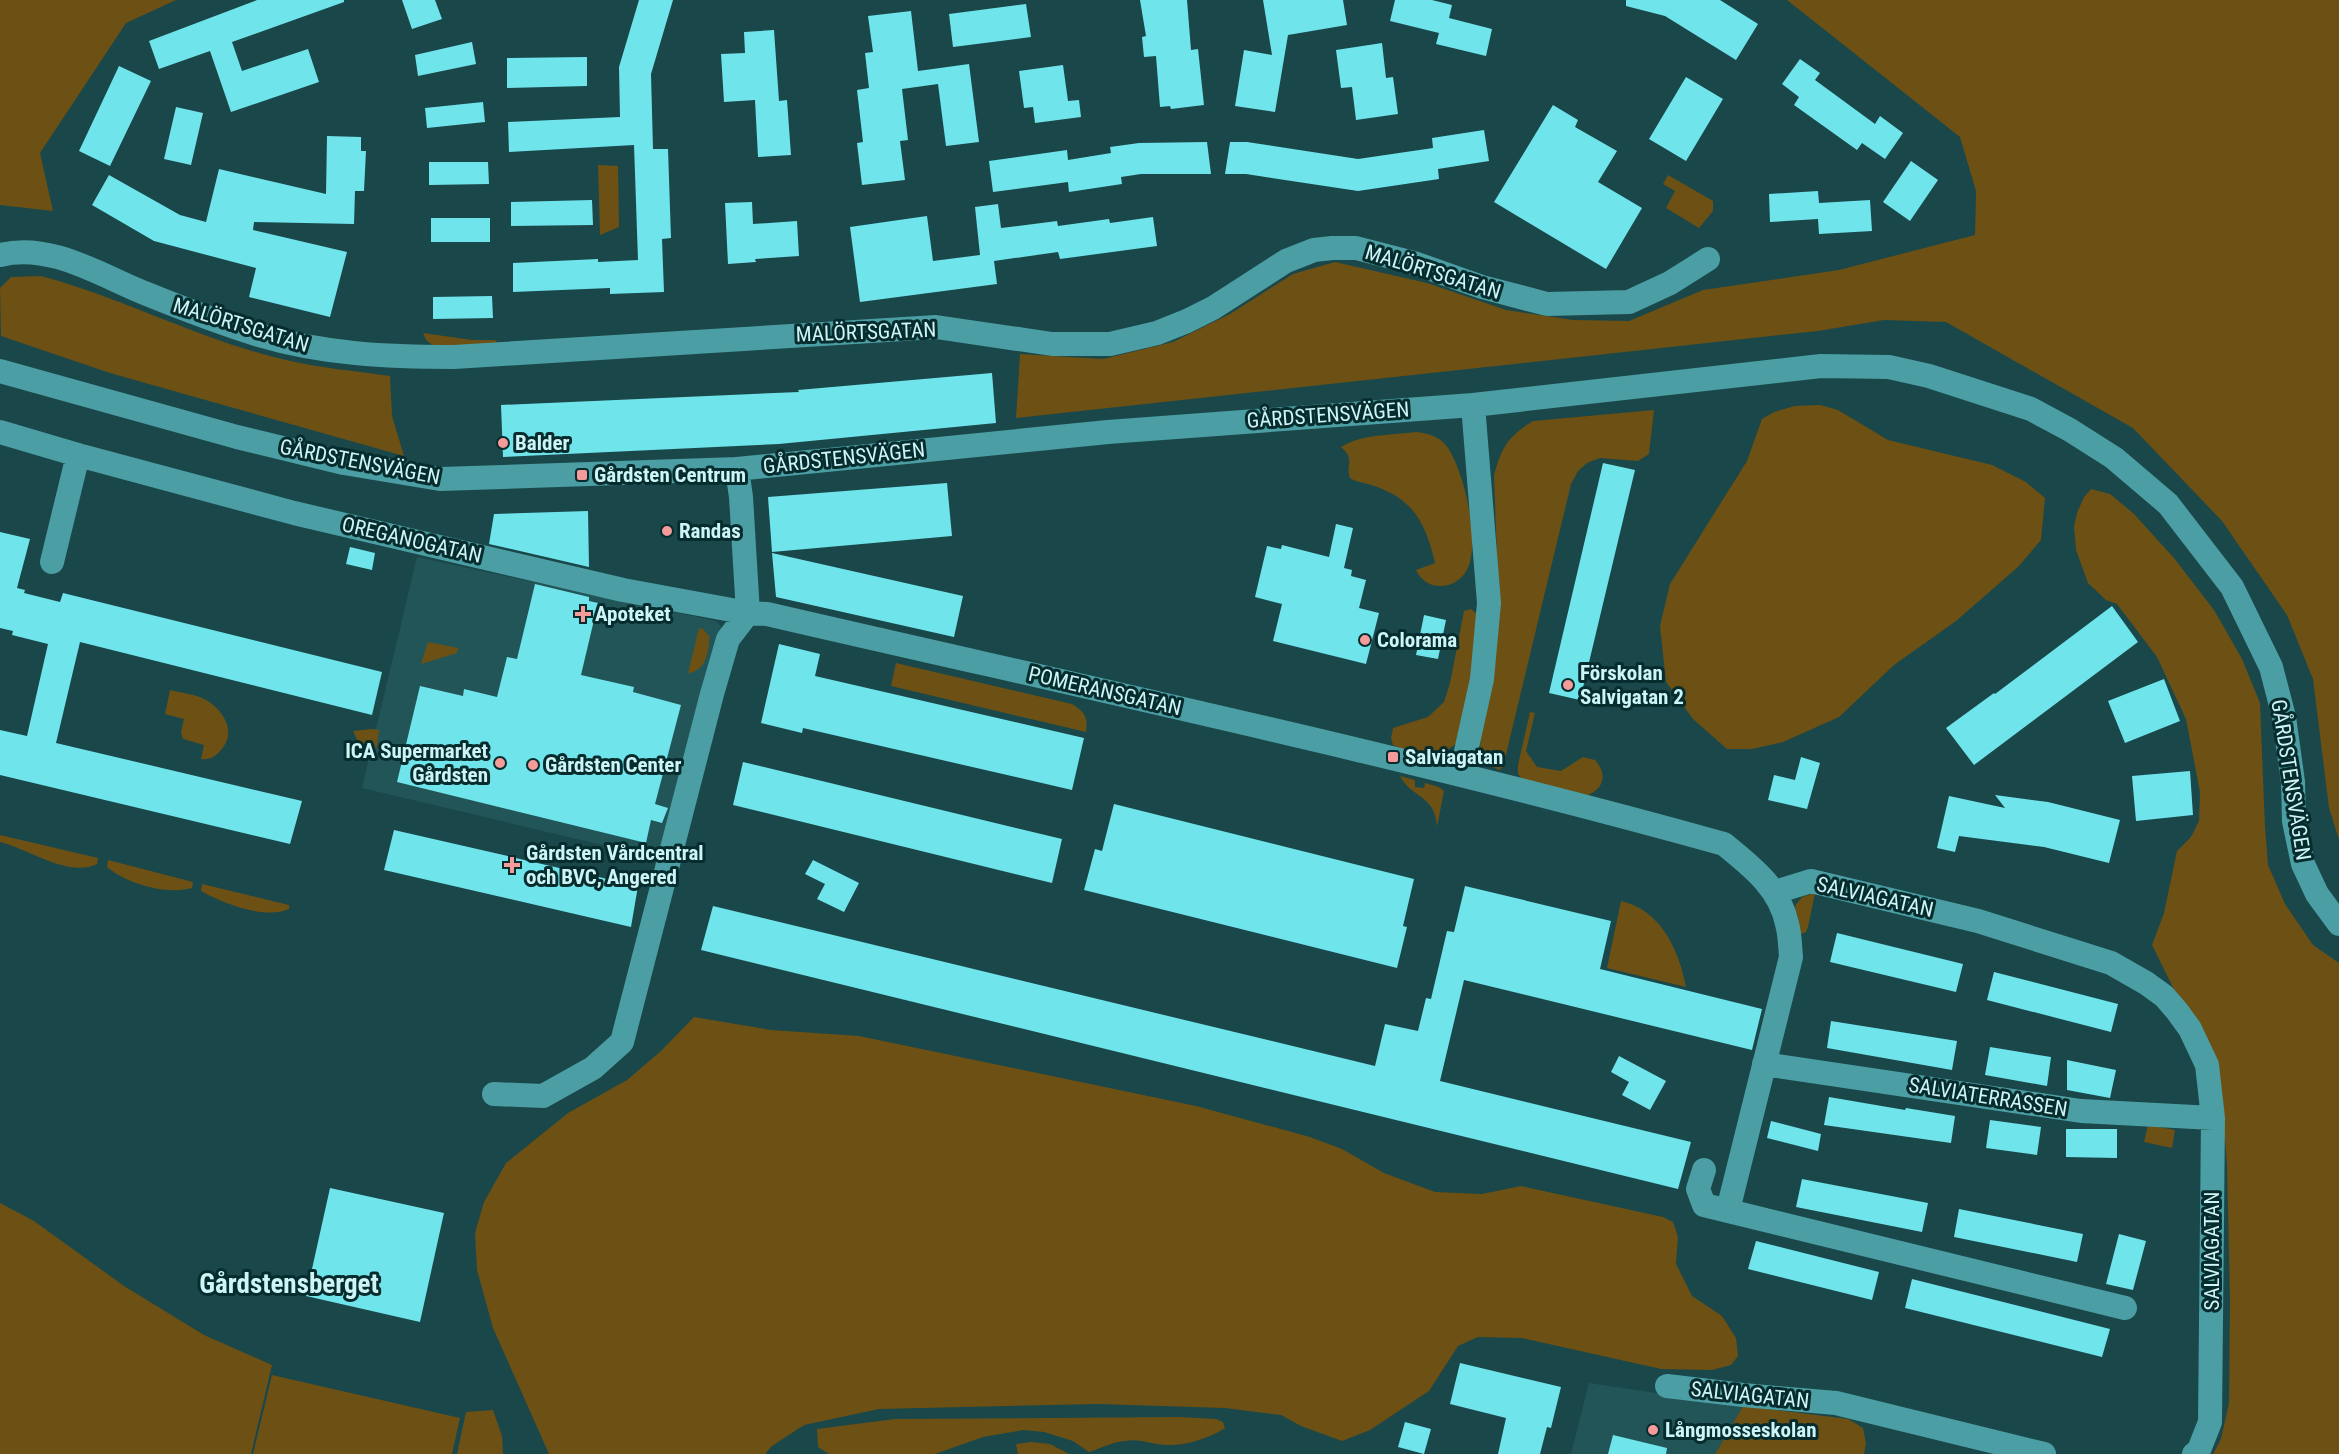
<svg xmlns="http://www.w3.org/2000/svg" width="2339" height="1454" font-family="'Roboto Condensed',sans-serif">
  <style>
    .built { fill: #225558 }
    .green { fill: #6d5013 }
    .building { fill: #70e4eb }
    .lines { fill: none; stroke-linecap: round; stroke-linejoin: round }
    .minor { stroke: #4b9ea3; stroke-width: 24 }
    .poi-dot { fill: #f59b9a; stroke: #072c2e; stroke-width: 2 }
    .labels { text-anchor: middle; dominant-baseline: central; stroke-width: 6; stroke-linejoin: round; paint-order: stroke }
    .street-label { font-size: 21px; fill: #cdf4f7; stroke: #072c2e }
    .poi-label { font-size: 21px; font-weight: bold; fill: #cdf4f7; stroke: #072c2e; text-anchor: start }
    .district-label { font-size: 27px; font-weight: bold; fill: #cdf4f7; stroke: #072c2e }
  </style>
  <rect width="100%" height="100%" fill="#1a474a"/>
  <!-- built -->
  <path class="built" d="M 417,557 L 716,621 L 726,633 L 674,862 L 362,788 Z
    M 1589,1383 L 1743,1406 L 1715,1454 L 1571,1454 Z"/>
  <!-- green -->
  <path class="green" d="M 0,0 L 176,0 L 126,23 L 40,153 L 53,211 L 0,205 Z
    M 1787,0 L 2339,0 L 2339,840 L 2329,808 L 2313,679 L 2287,615 L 2222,521 L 2133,428 L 1946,322 L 1884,320 L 1818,331 L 1016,418 L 1020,354 L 1103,359 L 1173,342 L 1230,314 L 1293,274 L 1335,262 L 1427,283 L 1506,310 L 1573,320 L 1629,321 L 1703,290 L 1839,270 L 1975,235 L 1976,191 L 1960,137 Z
    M 598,165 L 618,166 L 619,227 L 600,235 Z
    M 1668,175 L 1713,201 L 1713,211 L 1699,228 L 1666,208 L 1675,191 L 1663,184 Z
    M 41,276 C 124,298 202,341 286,360 C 320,368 356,371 390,376 L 392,416 L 404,456 L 110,373 L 1,336 L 0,288 L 11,277 Z
    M 423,333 L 472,340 L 496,340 L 497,344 L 435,347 L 426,340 Z
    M 1820,405 L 1838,410 L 1888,440 L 1992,465 L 2026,482 L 2045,498 L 2041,540 L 2018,567 L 1956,621 L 1894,665 L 1839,717 L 1783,742 L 1752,749 L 1727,749 L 1693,719 L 1666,682 L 1660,626 L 1670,584 L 1747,461 L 1762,419 L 1774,412 L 1795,406 Z
    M 1654,410 L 1649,454 L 1638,461 L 1600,458 L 1587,463 L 1578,471 L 1571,484 L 1503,767 L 1499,770 L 1486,763 L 1480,746 L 1498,583 L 1494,476 C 1501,448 1508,436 1533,421 Z
    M 1416,432 C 1428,433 1441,437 1448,448 C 1464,472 1479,537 1469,565 C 1461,589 1428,595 1416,570 L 1435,563 C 1426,525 1415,501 1377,487 C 1368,483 1358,483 1350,478 C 1345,464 1356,460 1341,447 C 1362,434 1392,435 1416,432 Z
    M 2091,489 L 2110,494 L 2133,513 L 2174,558 L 2214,610 L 2242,659 L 2260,703 L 2265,827 L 2268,865 L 2285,904 L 2313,945 L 2339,963 L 2339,1454 L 2213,1454 L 2221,1439 L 2229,1403 L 2230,1299 L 2227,1164 L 2220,1082 L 2152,945 L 2164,913 L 2177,851 L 2191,837 L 2199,821 L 2200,792 L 2186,719 L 2157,657 L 2117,604 L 2106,600 L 2088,583 L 2076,550 L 2074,527 L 2077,513 L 2084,497 Z
    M 1471,609 L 1477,614 L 1476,655 L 1461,739 C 1441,760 1418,756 1393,745 L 1391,738 L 1393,728 L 1428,717 L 1444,702 L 1450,683 L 1464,611 Z
    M 699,628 L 703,629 L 709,636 C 710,651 705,672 688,673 Z
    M 428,642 L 458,648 L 457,653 L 421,664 Z
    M 896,663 L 1072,704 C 1085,712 1088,717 1086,732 L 891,686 Z
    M 170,690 C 181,693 196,694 206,700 C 224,710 237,733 221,750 C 215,757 210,760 201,759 L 204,745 L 183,739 L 181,732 L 184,719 L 165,714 Z
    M 1530,712 L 1535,713 L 1526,751 L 1537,767 L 1561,771 L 1583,757 L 1595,760 C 1607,773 1605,788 1588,795 L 1523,780 L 1518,774 L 1518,765 Z
    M 372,729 L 379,730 L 377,746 L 370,759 L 363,752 L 353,731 Z
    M 1400,776 L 1415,780 L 1415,787 L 1424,788 L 1425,783 L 1439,787 L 1444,791 L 1437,827 C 1435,794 1412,799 1400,776 Z
    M 0,835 L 98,858 L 97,864 C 68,878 29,849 0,842 Z
    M 108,860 L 193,882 L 192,888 C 166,895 127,884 107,867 Z
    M 202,884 L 289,905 L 289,909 C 265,920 222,903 201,891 Z
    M 1815,893 L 1808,927 L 1806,932 L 1799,935 L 1795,906 L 1802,897 Z
    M 1621,901 C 1661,910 1679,950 1686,987 L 1607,968 Z
    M 694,1017 L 771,1030 L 859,1036 L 1196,1106 L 1310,1137 L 1342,1149 L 1384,1173 L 1435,1192 L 1482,1194 L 1521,1186 L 1663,1217 L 1673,1222 L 1678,1237 L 1676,1264 L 1692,1296 L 1722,1316 L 1736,1338 L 1738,1356 L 1731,1365 L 1712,1370 L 1661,1369 L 1522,1338 L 1478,1337 L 1458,1346 L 1429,1391 L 1370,1430 L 1342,1441 L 1301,1426 L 1281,1415 L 1225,1408 L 1097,1404 L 879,1409 L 804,1425 L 772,1446 L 765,1454 L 549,1454 L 493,1328 L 477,1270 L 475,1233 L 484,1202 L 506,1163 L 568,1113 L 627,1080 L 661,1051 Z
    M 2148,1125 L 2175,1130 L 2172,1148 L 2144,1142 Z
    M 0,1203 L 34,1221 L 124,1286 L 204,1335 L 272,1365 L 251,1454 L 0,1454 Z
    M 272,1375 L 460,1418 L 452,1454 L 253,1454 Z
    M 1743,1406 L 1848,1419 L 1863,1428 L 1866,1443 L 1864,1454 L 1715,1454 Z
    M 493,1410 L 502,1436 L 503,1454 L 457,1454 L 466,1412 Z
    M 1180,1417 L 1216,1419 L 1223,1422 L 1225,1428 C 1210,1438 1185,1446 1167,1445 C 1153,1445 1140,1438 1125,1441 C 1113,1442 1101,1448 1089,1452 L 1073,1441 L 1044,1432 L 1024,1430 L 983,1437 L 935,1454 L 829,1454 L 818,1447 L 817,1429 L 895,1419 Z
    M 1031,1442 L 1050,1444 L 1069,1454 L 1018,1454 L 1016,1444 Z"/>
  <!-- building -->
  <path class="building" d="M 257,0 L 344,0 L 344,2 L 232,42 L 242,71 L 308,49 L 319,82 L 231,112 L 210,51 L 159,69 L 149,41 Z
    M 402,0 L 435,0 L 442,19 L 412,29 Z
    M 639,0 L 673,0 L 651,74 L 653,149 L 668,149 L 671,238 L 662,239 L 664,292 L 610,294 L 610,288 L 513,292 L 513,263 L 598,259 L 598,262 L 638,260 L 634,145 L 509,152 L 508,122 L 620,117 L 619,67 Z
    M 1140,0 L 1187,0 L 1191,50 L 1198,49 L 1204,105 L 1171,109 L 1170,106 L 1160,107 L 1156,56 L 1144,57 L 1142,37 L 1146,36 Z
    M 1263,0 L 1343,0 L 1347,25 L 1288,35 L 1275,112 L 1235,106 L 1244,50 L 1272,55 Z
    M 1395,0 L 1432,0 L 1452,5 L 1449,18 L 1492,29 L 1486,56 L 1436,44 L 1439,33 L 1390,21 Z
    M 1626,0 L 1720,0 L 1758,24 L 1736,60 L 1665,16 L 1626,6 Z
    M 1026,4 L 1031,37 L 953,47 L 949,14 Z
    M 911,11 L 918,71 L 969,64 L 979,142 L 946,146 L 938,84 L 902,89 L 908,140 L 900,141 L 905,180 L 862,185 L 857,143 L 863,142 L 857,90 L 869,88 L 865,53 L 873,52 L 868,16 Z
    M 774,30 L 779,101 L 787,100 L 791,155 L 758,157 L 755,100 L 724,102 L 721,54 L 745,53 L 744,32 Z
    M 472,42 L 476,64 L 418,76 L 415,55 Z
    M 1382,43 L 1386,78 L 1393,77 L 1398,114 L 1356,120 L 1352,87 L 1341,88 L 1336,50 Z
    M 587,57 L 587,86 L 507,88 L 507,58 Z
    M 1800,59 L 1820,73 L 1815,80 L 1875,124 L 1880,116 L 1903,133 L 1885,159 L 1862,143 L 1857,150 L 1794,105 L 1799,97 L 1782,84 Z
    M 1063,65 L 1068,101 L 1079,100 L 1081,117 L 1035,123 L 1033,107 L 1024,108 L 1019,71 Z
    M 119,66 L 151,81 L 110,166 L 79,151 Z
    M 1686,77 L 1723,99 L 1686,161 L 1649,139 Z
    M 483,102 L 485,122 L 427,128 L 425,108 Z
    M 1553,105 L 1578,120 L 1575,127 L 1617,151 L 1598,182 L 1642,208 L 1606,269 L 1494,202 Z
    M 176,107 L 203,113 L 191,165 L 164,159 Z
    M 1484,130 L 1489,161 L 1438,169 L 1439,179 L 1358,191 L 1246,174 L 1225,174 L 1230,142 L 1247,142 L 1358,159 L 1433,148 L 1432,138 Z
    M 327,136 L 361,137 L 361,151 L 366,151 L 364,191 L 355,191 L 354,224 L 254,222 L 253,230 L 347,252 L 330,317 L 249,297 L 256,268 L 154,241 L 92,205 L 109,175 L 180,215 L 206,222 L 219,169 L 326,194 Z
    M 1207,142 L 1211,174 L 1141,174 L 1121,177 L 1122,184 L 1069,192 L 1068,182 L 993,192 L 989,161 L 1067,150 L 1068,160 L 1111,153 L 1110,147 L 1139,143 Z
    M 1911,161 L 1938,180 L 1910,221 L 1883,202 Z
    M 429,162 L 488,162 L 489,184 L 429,185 Z
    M 1818,191 L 1819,203 L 1870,200 L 1872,231 L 1819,234 L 1818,219 L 1770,222 L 1769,194 Z
    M 592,200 L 593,225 L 511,226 L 511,202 Z
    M 752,202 L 753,224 L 797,221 L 799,256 L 755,259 L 756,262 L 728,264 L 725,203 Z
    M 998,204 L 1001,228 L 1057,221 L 1058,226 L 1109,219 L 1110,223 L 1153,217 L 1157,246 L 1060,259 L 1058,252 L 994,261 L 997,284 L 860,302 L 850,227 L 927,216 L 933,261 L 980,255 L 975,207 Z
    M 431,218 L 490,218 L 490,242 L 431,242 Z
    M 492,296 L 493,318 L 433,319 L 433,297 Z
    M 992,373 L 996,423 L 779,444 L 503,457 L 501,405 L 799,392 L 798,390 Z
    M 1603,463 L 1635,470 L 1580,700 L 1549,693 Z
    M 947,483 L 952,536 L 772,552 L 768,497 Z
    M 588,511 L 589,567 L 489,544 L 494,514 Z
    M 1336,524 L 1353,528 L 1344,568 L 1352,570 L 1351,576 L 1366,580 L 1359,608 L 1379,613 L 1366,664 L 1273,641 L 1282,604 L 1255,597 L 1267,546 L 1281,549 L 1282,545 L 1329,557 Z
    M 0,532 L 30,539 L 17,588 L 25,590 L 24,593 L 60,602 L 63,593 L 382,672 L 372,715 L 80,642 L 56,743 L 302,801 L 290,844 L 0,775 L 0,730 L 27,736 L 48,644 L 12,635 L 13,631 L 0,628 Z
    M 350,547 L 375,553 L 372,570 L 346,564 Z
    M 772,553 L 963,596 L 954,637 L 776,597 Z
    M 535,584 L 589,597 L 589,601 L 598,603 L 581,675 L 634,687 L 633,692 L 681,705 L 655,804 L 668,808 L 662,823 L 651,820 L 646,843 L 397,782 L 420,686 L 463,696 L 464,689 L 497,697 L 507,657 L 517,659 Z
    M 2112,606 L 2138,642 L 1974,765 L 1946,728 L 1994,693 L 1995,694 Z
    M 1424,615 L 1446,620 L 1438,659 L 1416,655 Z
    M 779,644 L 820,654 L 815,676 L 1084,738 L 1072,790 L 803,728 L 802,733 L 761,723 Z
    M 2164,679 L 2180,721 L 2125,743 L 2108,701 Z
    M 1801,757 L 1820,763 L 1807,809 L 1768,800 L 1774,775 L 1795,780 Z
    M 743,762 L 1062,839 L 1052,883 L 733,805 Z
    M 2190,771 L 2193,815 L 2136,821 L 2132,776 Z
    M 1995,795 L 2048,802 L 2120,820 L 2109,863 L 2044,847 L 1959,836 L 1955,852 L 1937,848 L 1949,796 L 2005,808 Z
    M 1114,804 L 1414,879 L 1403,926 L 1407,927 L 1397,968 L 1084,890 L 1095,849 L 1102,851 Z
    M 394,830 L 638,886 L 631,927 L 384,870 Z
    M 813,860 L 859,883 L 844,912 L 817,899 L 825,884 L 805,874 Z
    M 1465,886 L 1611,921 L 1600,969 L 1762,1009 L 1752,1050 L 1464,980 L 1440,1081 L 1691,1142 L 1678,1189 L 701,950 L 713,906 L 1375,1066 L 1385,1024 L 1418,1031 L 1426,998 L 1431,999 L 1447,931 L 1454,932 Z
    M 1837,933 L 1963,964 L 1956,992 L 1830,962 Z
    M 1994,972 L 2118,1004 L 2111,1032 L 1987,1000 Z
    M 1831,1021 L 1957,1041 L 1952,1070 L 1827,1048 Z
    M 1990,1047 L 2051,1057 L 2047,1086 L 1985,1075 Z
    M 1619,1056 L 1666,1081 L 1650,1110 L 1622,1095 L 1629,1082 L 1611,1072 Z
    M 2067,1060 L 2116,1070 L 2110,1098 L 2067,1090 Z
    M 1829,1097 L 1905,1110 L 1906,1108 L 1955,1116 L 1951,1143 L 1824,1125 Z
    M 1990,1120 L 2041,1127 L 2037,1155 L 1986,1148 Z
    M 1771,1121 L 1821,1134 L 1818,1151 L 1767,1138 Z
    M 2066,1129 L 2117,1129 L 2117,1158 L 2066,1157 Z
    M 1802,1179 L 1928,1203 L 1922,1232 L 1796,1207 Z
    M 330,1188 L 444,1213 L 420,1322 L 306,1296 Z
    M 1959,1209 L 2083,1234 L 2077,1262 L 1954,1237 Z
    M 2119,1234 L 2146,1241 L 2133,1290 L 2106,1284 Z
    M 1756,1241 L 1879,1272 L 1872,1300 L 1748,1269 Z
    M 1912,1279 L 2110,1329 L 2102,1357 L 1905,1308 Z
    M 1460,1363 L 1561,1387 L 1551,1428 L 1547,1427 L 1540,1454 L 1498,1454 L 1506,1418 L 1450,1404 Z
    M 1405,1422 L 1431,1429 L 1424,1454 L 1398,1447 Z
    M 1613,1435 L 1667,1448 L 1666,1454 L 1608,1454 Z"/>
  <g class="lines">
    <!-- minor -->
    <path class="minor" d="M 0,255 C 51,242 101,276 147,294 C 184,309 221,323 259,335 C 323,354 388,357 454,357 L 936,327 L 1052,344 L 1110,344 L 1157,333 L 1187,321 L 1213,308 L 1286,261 L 1314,250 L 1332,248 L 1356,248 L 1414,263 L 1482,287 L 1547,304 L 1629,302 L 1670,283 L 1708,259
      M 0,371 L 237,437 L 344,463 L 440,479 L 737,469 L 1108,432 L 1473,405 L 1821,366 L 1889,367 L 1929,376 L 2031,409 L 2070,430 L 2114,458 L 2168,504 L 2232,587 L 2271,667 L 2284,717 L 2293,782 L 2294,821 L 2303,864 L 2317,894 L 2339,924
      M 0,432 L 78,455 L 294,513 L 623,590 L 748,613 L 767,614 C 1087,688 1408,756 1724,844 C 1751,866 1780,888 1787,924 C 1790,934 1790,946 1791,957 L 1728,1210
      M 52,562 L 78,455
      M 1461,774 L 1482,679 L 1489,603 L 1473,405
      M 1775,892 L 1811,881 L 1978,921 L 2111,963 L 2146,983 L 2164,996 L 2177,1011 L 2190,1029 L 2207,1065 L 2213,1118 L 2210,1422 L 2199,1450 L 2194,1454
      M 1764,1064 L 2081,1111 L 2213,1118
      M 494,1094 L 543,1096 L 593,1068 L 622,1042 L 712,694 L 728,639 L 748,613 L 741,497 L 737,469
      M 1704,1170 L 1698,1189 L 1704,1205 L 2125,1308
      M 1667,1386 L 1743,1395 L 1836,1403 L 2044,1454"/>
  </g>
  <!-- markers -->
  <g class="poi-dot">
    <circle cx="503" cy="443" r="6"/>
    <rect x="576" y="469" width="12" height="12" rx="3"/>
    <circle cx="667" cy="531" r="6"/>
    <path d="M580 605h6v6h6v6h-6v6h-6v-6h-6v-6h6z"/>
    <circle cx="1365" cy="640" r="6"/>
    <circle cx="1568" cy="685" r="6"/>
    <rect x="1387" y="751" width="12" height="12" rx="3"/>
    <circle cx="500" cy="763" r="6"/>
    <circle cx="533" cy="765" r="6"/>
    <path d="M509 856h6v6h6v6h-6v6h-6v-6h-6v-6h6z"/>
    <circle cx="1653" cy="1430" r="6"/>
  </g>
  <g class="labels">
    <!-- street labels -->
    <g class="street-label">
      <text transform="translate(1433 272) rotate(17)">MALÖRTSGATAN</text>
      <text transform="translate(241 325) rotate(17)">MALÖRTSGATAN</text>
      <text transform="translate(866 332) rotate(-2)">MALÖRTSGATAN</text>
      <text transform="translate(1328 415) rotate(-4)">GÅRDSTENSVÄGEN</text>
      <text transform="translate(844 458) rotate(-6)">GÅRDSTENSVÄGEN</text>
      <text transform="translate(360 462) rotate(11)">GÅRDSTENSVÄGEN</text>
      <text transform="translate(412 540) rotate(13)">OREGANOGATAN</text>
      <text transform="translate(1105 691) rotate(13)">POMERANSGATAN</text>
      <text transform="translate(2291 780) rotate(81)">GÅRDSTENSVÄGEN</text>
      <text transform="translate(1875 897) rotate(13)">SALVIAGATAN</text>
      <text transform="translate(1988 1097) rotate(9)">SALVIATERRASSEN</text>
      <text transform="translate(2212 1251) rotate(-90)">SALVIAGATAN</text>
      <text transform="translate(1750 1395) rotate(6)">SALVIAGATAN</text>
    </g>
    <!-- poi labels -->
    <g class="poi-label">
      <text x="515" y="443">Balder</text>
      <text x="594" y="475">Gårdsten Centrum</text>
      <text x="679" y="531">Randas</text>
      <text x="595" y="614">Apoteket</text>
      <text x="1377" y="640">Colorama</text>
      <text x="1580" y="673">Förskolan<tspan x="1580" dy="24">Salvigatan 2</tspan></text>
      <text x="488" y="751" text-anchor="end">ICA Supermarket<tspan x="488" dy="24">Gårdsten</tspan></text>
      <text x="1405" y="757">Salviagatan</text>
      <text x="545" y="765">Gårdsten Center</text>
      <text x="526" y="853">Gårdsten Vårdcentral<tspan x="526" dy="24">och BVC, Angered</tspan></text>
      <text x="1665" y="1430">Långmosseskolan</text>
    </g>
    <!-- district labels -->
    <g class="district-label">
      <text x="289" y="1284">Gårdstensberget</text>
    </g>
  </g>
</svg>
